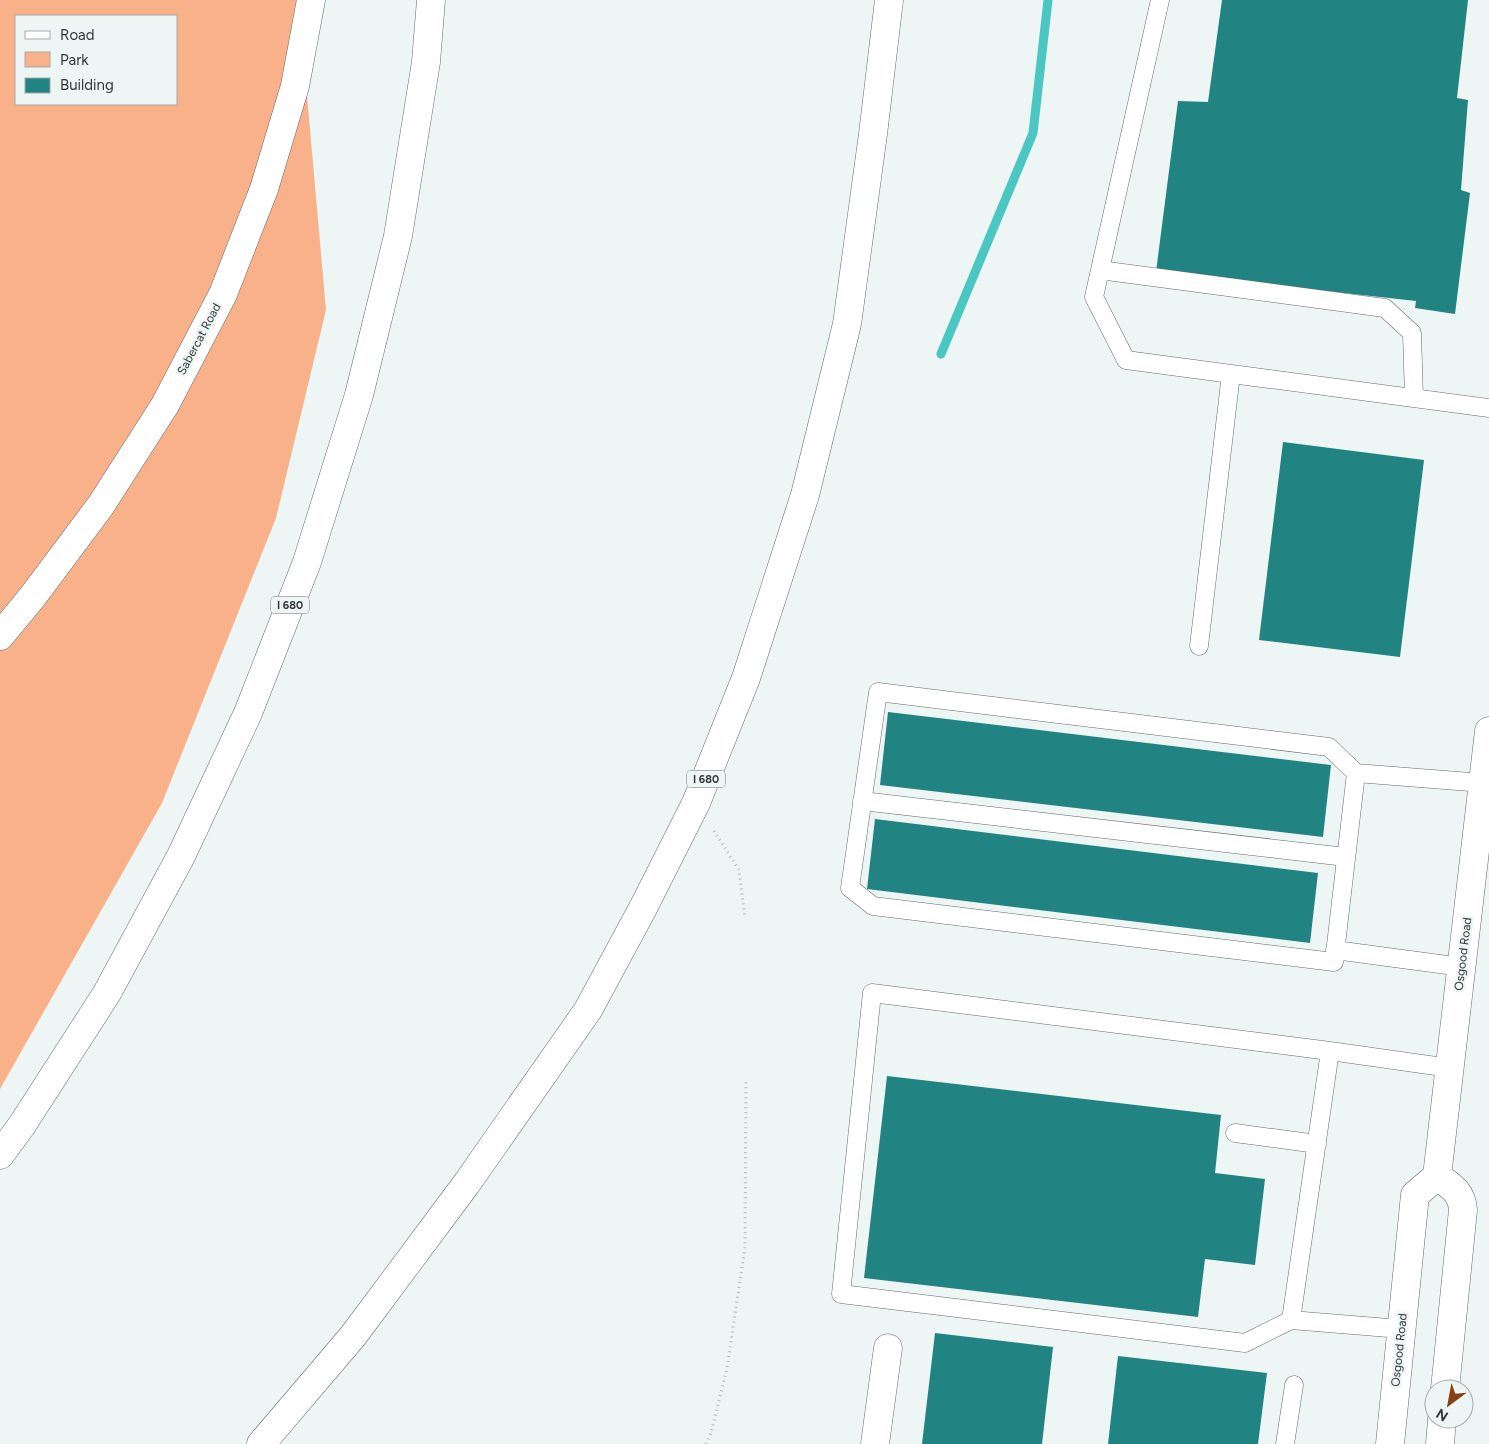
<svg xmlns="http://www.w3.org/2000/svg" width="1489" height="1444" font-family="Figtree,sans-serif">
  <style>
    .green { fill: #f9b18a; fill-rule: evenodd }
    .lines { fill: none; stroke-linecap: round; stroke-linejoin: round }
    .stream { stroke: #4ac6c3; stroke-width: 9 }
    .building { fill: #228482 }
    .service-casing { stroke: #646b6a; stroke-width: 19 }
    .minor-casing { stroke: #646b6a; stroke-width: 29 }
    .secondary-casing { stroke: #646b6a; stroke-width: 29 }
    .motorway-casing { stroke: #646b6a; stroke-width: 29 }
    .path { stroke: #b1b8b8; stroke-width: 3; stroke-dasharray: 1 4; stroke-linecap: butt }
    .service { stroke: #fff; stroke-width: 18 }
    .minor { stroke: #fff; stroke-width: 28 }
    .secondary { stroke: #fff; stroke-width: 28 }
    .motorway { stroke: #fff; stroke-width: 28 }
    .labels { text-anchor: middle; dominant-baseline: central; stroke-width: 5; stroke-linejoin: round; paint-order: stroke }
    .shield { fill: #edf5f5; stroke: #6c7070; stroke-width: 1 }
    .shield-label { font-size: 11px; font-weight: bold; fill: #343737 }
    .street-label { font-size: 12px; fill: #343737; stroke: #edf5f5 }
  </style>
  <rect width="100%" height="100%" fill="#edf5f5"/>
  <!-- green -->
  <path class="green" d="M 0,0 L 302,0 L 301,28 L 326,310 L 276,518 L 162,803 L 0,1089 ZM 16,16 L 176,16 L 176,104 L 16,104 Z"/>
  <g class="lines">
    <!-- stream -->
    <path class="stream" d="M 941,354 L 1033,133 L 1048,0"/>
  </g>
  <!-- building -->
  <path class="building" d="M 1222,0 L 1468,0 L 1457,98 L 1468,100 L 1461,190 L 1470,193 L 1455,314 L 1415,308 L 1416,301 L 1156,272 L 1178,101 L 1208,102 Z
    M 1283,442 L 1424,460 L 1400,657 L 1259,640 Z
    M 888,712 L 1331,765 L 1323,837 L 880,785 Z
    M 875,819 L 1318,873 L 1310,943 L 867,889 Z
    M 887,1076 L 1221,1115 L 1215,1173 L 1265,1179 L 1255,1265 L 1205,1259 L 1198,1317 L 864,1278 Z
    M 935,1333 L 1053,1347 L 1042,1444 L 922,1444 Z
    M 1118,1356 L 1267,1373 L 1258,1444 L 1108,1444 Z"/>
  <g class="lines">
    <defs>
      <path id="service" d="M 1160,0 L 1094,297 L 1126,360 L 1489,408
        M 1100,270 L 1385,308 L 1412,333 L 1414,398
        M 1199,646 L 1231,374
        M 1356,773 L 1329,747 L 878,692 L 850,888 L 873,906 L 1334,962 L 1356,773 L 1483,783
        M 862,801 L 1346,857
        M 1335,950 L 1462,967
        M 1330,1051 L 1291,1320 L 1245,1343 L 841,1294 L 872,993 L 1330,1051 L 1450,1068
        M 1235,1133 L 1317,1144
        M 1291,1320 L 1401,1329
        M 1285,1444 L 1294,1385"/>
      <path id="minor" d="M 0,636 L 33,596 L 101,505 L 165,405 L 223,294 L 264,189 L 295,86 L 311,0
        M 875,1444 L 888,1348"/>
      <path id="secondary" d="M 1437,1176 C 1451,1186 1462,1192 1463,1210 L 1445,1389
        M 1390,1444 L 1415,1195 L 1437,1176 L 1489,731
        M 1440,1444 L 1442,1419"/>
      <path id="motorway" d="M 0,1155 L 22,1125 L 107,993 L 181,856 L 248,713 L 307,562 L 359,395 L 398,236 L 426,62 L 431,0
        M 261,1444 L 353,1336 L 467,1183 L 588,1010 L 643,908 L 696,803 L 746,678 L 805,495 L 847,324 L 873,134 L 889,0"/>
    </defs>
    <!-- service casing -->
    <use href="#service" class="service-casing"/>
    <!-- minor casing -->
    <use href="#minor" class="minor-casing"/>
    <!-- secondary casing -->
    <use href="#secondary" class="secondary-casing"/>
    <!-- motorway casing -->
    <use href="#motorway" class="motorway-casing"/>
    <!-- path -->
    <path class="path" d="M 714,831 L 739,870 L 745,918
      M 706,1444 L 711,1433 L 727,1368 L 745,1247 L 746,1079"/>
    <!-- service -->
    <use href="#service" class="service"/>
    <!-- minor -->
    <use href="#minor" class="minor"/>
    <!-- secondary -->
    <use href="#secondary" class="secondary"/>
    <!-- motorway -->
    <use href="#motorway" class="motorway"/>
  </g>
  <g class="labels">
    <!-- shield labels -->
    <g class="shield">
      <rect x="271" y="596.5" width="38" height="17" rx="4"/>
      <rect x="687" y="770.5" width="38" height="17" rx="4"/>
    </g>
    <g class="shield-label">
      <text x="290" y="605">I 680</text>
      <text x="706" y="779">I 680</text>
    </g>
    <!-- street labels -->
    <g class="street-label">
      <text transform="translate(199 339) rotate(-62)">Sabercat Road</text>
      <text transform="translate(1463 954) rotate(-83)">Osgood Road</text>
      <text transform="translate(1399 1350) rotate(-84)">Osgood Road</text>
    </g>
  </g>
  <!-- legend -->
  <rect x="15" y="15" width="162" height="90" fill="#edf5f5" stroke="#a3a9a9"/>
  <rect x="25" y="31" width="25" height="8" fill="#ffffff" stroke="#a3a9a9"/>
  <text x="60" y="40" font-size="15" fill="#343737">Road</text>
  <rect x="25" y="52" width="25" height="15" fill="#f9b18a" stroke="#a3a9a9"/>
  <text x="60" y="65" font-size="15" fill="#343737">Park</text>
  <rect x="25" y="78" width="25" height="15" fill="#228482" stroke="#a3a9a9"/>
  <text x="60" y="90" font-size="15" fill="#343737">Building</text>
  <!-- north arrow -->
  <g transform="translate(1449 1404) rotate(212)"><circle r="24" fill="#edf5f5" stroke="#a3a9a9"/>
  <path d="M0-4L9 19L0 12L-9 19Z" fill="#844113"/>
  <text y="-8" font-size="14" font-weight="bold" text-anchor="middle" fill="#343737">N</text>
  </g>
</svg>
